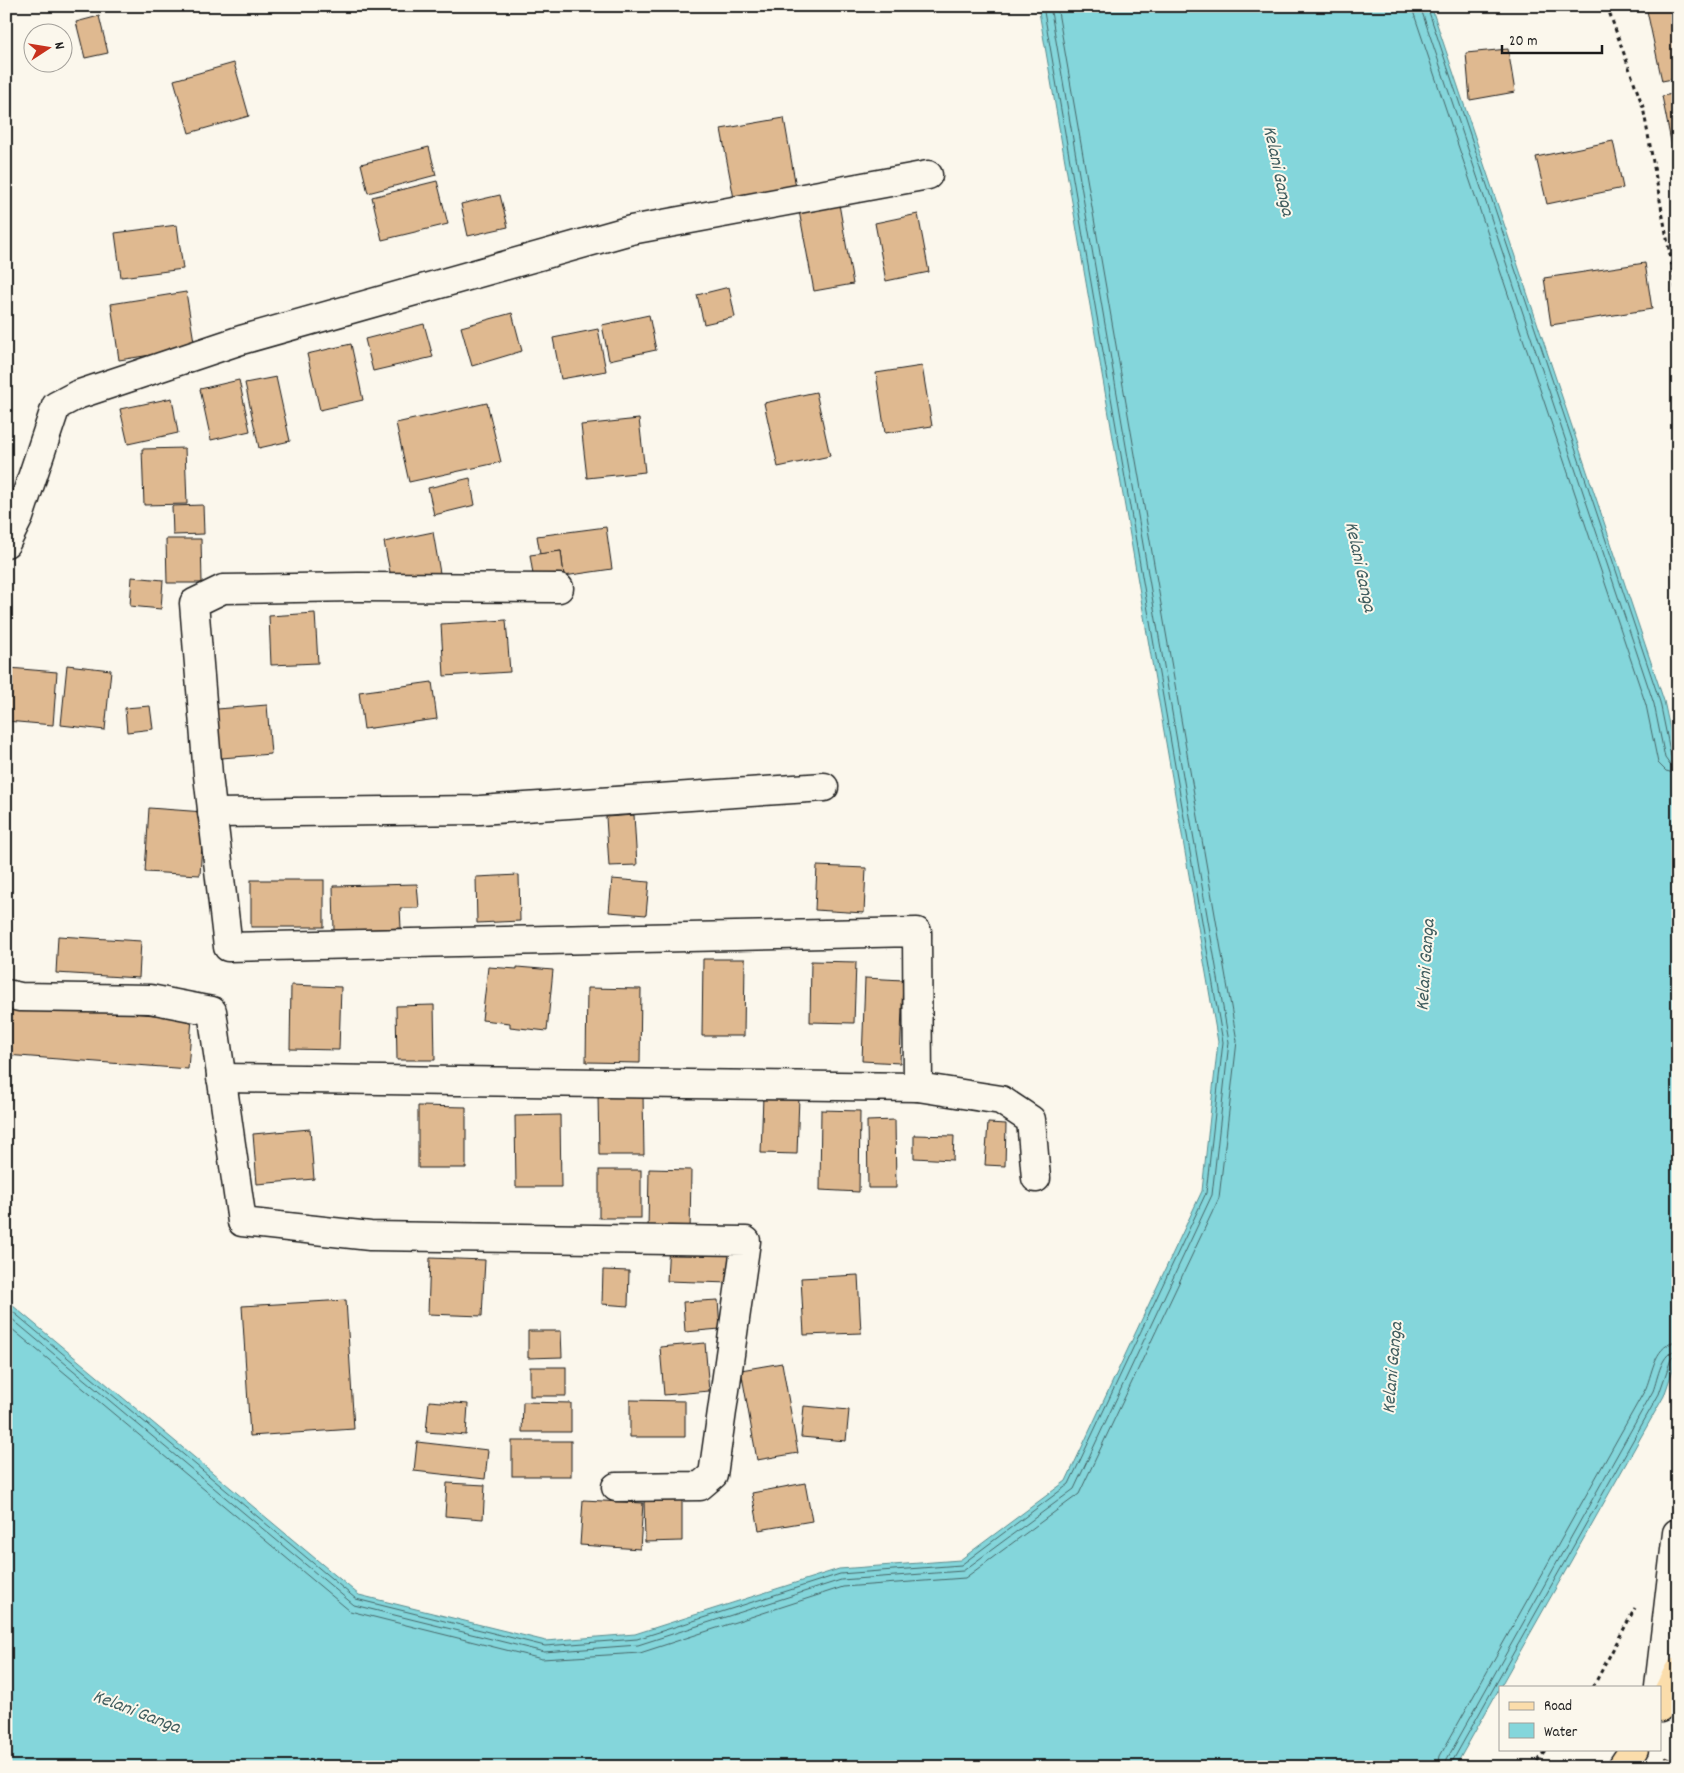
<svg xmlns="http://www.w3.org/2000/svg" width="1684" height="1773" viewBox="0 0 1684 1773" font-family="Dekko,sans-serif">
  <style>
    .water { fill: #84d6db; stroke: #5a8c8f }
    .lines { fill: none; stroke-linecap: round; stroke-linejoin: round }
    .shore { stroke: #466668; stroke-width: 1 }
    .building { fill: #dfb990; stroke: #1c1c1c }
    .minor-casing { stroke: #1c1c1c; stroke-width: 31 }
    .major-casing { stroke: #1c1c1c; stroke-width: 31 }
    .path { stroke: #1c1c1c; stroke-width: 3; stroke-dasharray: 4 4; stroke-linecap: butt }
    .minor { stroke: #fbf7ec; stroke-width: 28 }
    .major { stroke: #fbddab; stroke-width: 28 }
    .labels { text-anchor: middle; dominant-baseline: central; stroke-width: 4; stroke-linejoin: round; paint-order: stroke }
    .water-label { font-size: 19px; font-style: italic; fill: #405d5f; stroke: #fbf7ec }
  </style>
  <rect width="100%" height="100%" fill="#fbf7ec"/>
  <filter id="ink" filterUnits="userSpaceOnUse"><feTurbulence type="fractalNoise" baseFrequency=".02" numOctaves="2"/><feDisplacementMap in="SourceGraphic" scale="10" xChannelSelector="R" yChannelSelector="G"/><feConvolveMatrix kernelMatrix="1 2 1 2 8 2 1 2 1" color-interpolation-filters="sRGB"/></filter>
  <g filter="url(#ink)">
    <polygon class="water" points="1038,6 1431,6 1664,701 1678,767 1678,1355 1664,1396 1455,1767 6,1767 6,1300 359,1595 546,1641 635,1634 839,1569 960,1560 1066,1481 1202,1191 1218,1042"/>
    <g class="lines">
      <g class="shore">
        <polyline points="1413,6 1414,14 1646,705 1658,763 1666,771 1678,774"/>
        <polyline points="1420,6 1654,704 1665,758 1670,765 1678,767"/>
        <polyline points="1427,6 1660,702 1671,756 1673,760 1678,760"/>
        <polyline points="6,1306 356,1599 545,1646 637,1639 840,1574 961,1565 1069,1484 1206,1193 1223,1042 1043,6"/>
        <polyline points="6,1314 354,1605 544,1652 638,1645 841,1580 963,1571 1074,1489 1212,1195 1229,1042 1050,6"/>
        <polyline points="6,1324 350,1611 542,1659 640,1653 843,1587 965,1578 1079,1494 1219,1198 1237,1041 1057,6"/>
        <path d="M 1438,1767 L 1440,1756 L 1646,1388 C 1653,1371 1655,1343 1678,1342"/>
        <path d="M 1445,1767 L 1447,1759 L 1653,1391 C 1658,1378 1661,1351 1678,1350"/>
        <polyline points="1451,1767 1452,1762 1659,1394 1671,1359 1674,1356 1678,1356"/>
      </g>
    </g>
    <g class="building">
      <polygon points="1646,6 1678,6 1678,78 1662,81"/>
      <polygon points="99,16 108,53 85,58 76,22"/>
      <polygon points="1508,49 1515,92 1470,100 1466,53"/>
      <polygon points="234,63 249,116 189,133 174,80"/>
      <polygon points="1678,93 1678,177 1662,96"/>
      <polygon points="784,118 797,193 735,204 721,129"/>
      <polygon points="1613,141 1623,188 1547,204 1536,157"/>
      <polygon points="429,147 436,175 368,193 361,164"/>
      <polygon points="437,181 448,224 382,240 372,197"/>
      <polygon points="500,195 508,227 468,236 461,204"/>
      <polygon points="839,204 853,284 814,291 799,211"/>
      <polygon points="918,214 929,272 886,281 875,223"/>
      <polygon points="177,225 183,269 121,277 115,233"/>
      <polygon points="1645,263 1652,309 1551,325 1544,278"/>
      <polygon points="729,287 735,317 704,324 697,295"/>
      <polygon points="186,292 195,348 119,360 111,304"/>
      <polygon points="512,313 522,351 472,366 461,327"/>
      <polygon points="649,315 656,350 609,360 602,325"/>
      <polygon points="424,324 433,357 373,371 365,339"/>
      <polygon points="598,329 606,371 561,379 553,338"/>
      <polygon points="351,344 363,400 320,410 307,354"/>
      <polygon points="922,366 932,426 885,433 876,373"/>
      <polygon points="276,377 290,441 259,448 245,383"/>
      <polygon points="239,380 250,431 211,440 200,389"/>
      <polygon points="816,392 830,456 778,467 764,403"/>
      <polygon points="172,398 178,433 128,444 120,409"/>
      <polygon points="487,403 501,462 409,482 396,423"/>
      <polygon points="639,419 645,472 587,478 581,425"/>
      <polygon points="185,448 187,504 144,505 142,449"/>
      <polygon points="470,478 475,505 434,515 428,488"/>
      <polygon points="203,505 204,534 173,535 172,506"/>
      <polygon points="606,527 612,569 564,576 561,551 540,554 537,536"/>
      <polygon points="433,532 440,573 392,582 384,542"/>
      <polygon points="166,539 201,539 202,583 167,583"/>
      <polygon points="561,551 564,576 534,581 530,555"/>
      <polygon points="132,577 163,580 161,609 130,606"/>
      <polygon points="315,613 318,663 271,665 269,616"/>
      <polygon points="506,620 510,672 444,676 441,624"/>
      <polygon points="67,665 111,670 105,730 61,725"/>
      <polygon points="9,668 57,672 53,725 6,721"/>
      <polygon points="432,682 437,719 364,729 359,692"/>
      <polygon points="267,705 271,754 209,759 205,710"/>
      <polygon points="150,706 153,729 127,732 125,708"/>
      <polygon points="149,808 204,812 200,875 145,872"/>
      <polygon points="634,815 637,865 609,866 606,817"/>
      <polygon points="817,866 866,868 864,913 815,910"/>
      <polygon points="519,875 520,921 477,923 476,877"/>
      <polygon points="612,879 649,882 646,915 609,912"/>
      <rect x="251" y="880" width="73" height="47"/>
      <polygon points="417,884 419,908 400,908 401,928 334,931 333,886"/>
      <polygon points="58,936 141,941 139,978 56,973"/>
      <polygon points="703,959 745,959 744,1036 702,1036"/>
      <polygon points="811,961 856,962 854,1023 810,1022"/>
      <polygon points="488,967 517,969 517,967 553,970 547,1031 510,1027 510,1023 482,1020"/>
      <polygon points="865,978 903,980 900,1063 862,1061"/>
      <polygon points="291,985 341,987 339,1050 290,1049"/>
      <polygon points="587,988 641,989 640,1063 586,1062"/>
      <polygon points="6,1003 192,1018 188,1069 6,1055"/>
      <polygon points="434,1005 435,1060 397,1060 396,1006"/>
      <polygon points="643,1094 644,1155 599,1155 598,1095"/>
      <polygon points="763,1096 799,1097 797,1154 761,1153"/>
      <polygon points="418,1106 466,1107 466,1168 418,1168"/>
      <polygon points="821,1110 860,1111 859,1192 820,1190"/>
      <polygon points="560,1115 561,1187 516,1187 515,1116"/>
      <polygon points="895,1120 896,1188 868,1188 867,1121"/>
      <polygon points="988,1123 1006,1124 1005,1166 985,1165"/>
      <polygon points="310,1129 314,1179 257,1184 253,1134"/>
      <polygon points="914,1135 954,1136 953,1160 914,1158"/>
      <polygon points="649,1169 691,1170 690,1232 648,1230"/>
      <rect x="599" y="1170" width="42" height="48"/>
      <polygon points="669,1242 732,1245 730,1283 667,1281"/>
      <polygon points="430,1258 485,1260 482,1316 428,1314"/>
      <polygon points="603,1270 629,1271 628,1306 602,1304"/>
      <polygon points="858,1275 861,1333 804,1335 801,1278"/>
      <polygon points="346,1300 354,1429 250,1436 242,1306"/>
      <polygon points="718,1300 720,1329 685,1332 683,1302"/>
      <polygon points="528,1331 561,1331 562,1357 528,1358"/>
      <polygon points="705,1343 709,1391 664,1395 660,1347"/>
      <polygon points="782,1363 798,1453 757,1460 741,1370"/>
      <rect x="530" y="1367" width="36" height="29"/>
      <polygon points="630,1400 685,1401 685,1437 630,1437"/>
      <polygon points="429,1401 468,1404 466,1435 426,1432"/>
      <polygon points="523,1402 571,1403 571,1432 522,1432"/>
      <polygon points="804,1406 849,1410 846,1441 801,1437"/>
      <rect x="512" y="1441" width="59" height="35"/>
      <polygon points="417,1442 488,1450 485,1479 414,1471"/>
      <polygon points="447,1483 485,1485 483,1519 445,1516"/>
      <polygon points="805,1483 812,1521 759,1530 752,1493"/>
      <polygon points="583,1500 643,1503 640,1549 580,1545"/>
      <polygon points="644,1500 682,1500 682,1541 645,1542"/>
      <polygon points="1665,1757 1678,1763 1678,1767 1661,1767"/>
    </g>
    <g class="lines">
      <defs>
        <g id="minor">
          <polyline points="6,543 19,517 56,406 77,395 241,340 631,230 928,175"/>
          <polyline points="559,588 358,587 223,589 194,603 208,775 228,947 917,932 918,1087"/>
          <polyline points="212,813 480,810 824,787"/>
          <polyline points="6,994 20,997 150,999 212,1011 242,1222 370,1236 746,1241 713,1475 700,1486 616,1487"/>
          <polyline points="221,1078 918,1087 1001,1100 1031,1120 1036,1178"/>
          <polyline points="1659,1687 1677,1533"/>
        </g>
        <g id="major">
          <polyline points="1660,1708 1678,1672"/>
          <polyline points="1622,1767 1634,1749"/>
        </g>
      </defs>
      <use href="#minor" class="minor-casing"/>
      <use href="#major" class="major-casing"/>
      <g class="path">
        <polyline points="1607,6 1643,107 1678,299"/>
        <polyline points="1593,1687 1635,1608"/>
        <polyline points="1532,1767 1547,1749"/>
      </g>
      <use href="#minor" class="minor"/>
      <use href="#major" class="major"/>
    </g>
  </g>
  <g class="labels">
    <g class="water-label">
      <text transform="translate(1277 171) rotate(78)">Kelani Ganga</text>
      <text transform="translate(1359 567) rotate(78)">Kelani Ganga</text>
      <text transform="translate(1427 965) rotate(-86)">Kelani Ganga</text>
      <text transform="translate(1394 1368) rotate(-85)">Kelani Ganga</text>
      <text transform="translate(136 1713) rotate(21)">Kelani Ganga</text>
    </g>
  </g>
  <rect width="1684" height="1773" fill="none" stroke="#fbf7ec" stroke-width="25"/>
  <rect x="12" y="12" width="1659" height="1748" fill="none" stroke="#1c1c1c" stroke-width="2" filter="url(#ink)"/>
  <rect x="1499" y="1686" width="162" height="65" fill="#fbf7ec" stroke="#a29f99"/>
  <rect x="1509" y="1702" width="25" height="8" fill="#fbddab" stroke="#a29f99"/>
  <text x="1544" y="1710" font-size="15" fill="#1c1c1c">Road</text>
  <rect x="1509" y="1723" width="25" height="15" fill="#84d6db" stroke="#a29f99"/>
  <text x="1544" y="1736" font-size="15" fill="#1c1c1c">Water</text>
  <g transform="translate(48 48) rotate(78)"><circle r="24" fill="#fbf7ec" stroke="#a29f99"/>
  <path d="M0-4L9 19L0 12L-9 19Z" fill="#c8321e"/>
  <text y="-8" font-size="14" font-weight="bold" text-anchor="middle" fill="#1c1c1c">N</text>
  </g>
  <path d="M1502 45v8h100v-8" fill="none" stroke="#1c1c1c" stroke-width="2.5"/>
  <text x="1509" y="45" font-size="15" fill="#1c1c1c" stroke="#fbf7ec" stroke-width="4" paint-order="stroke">20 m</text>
</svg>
